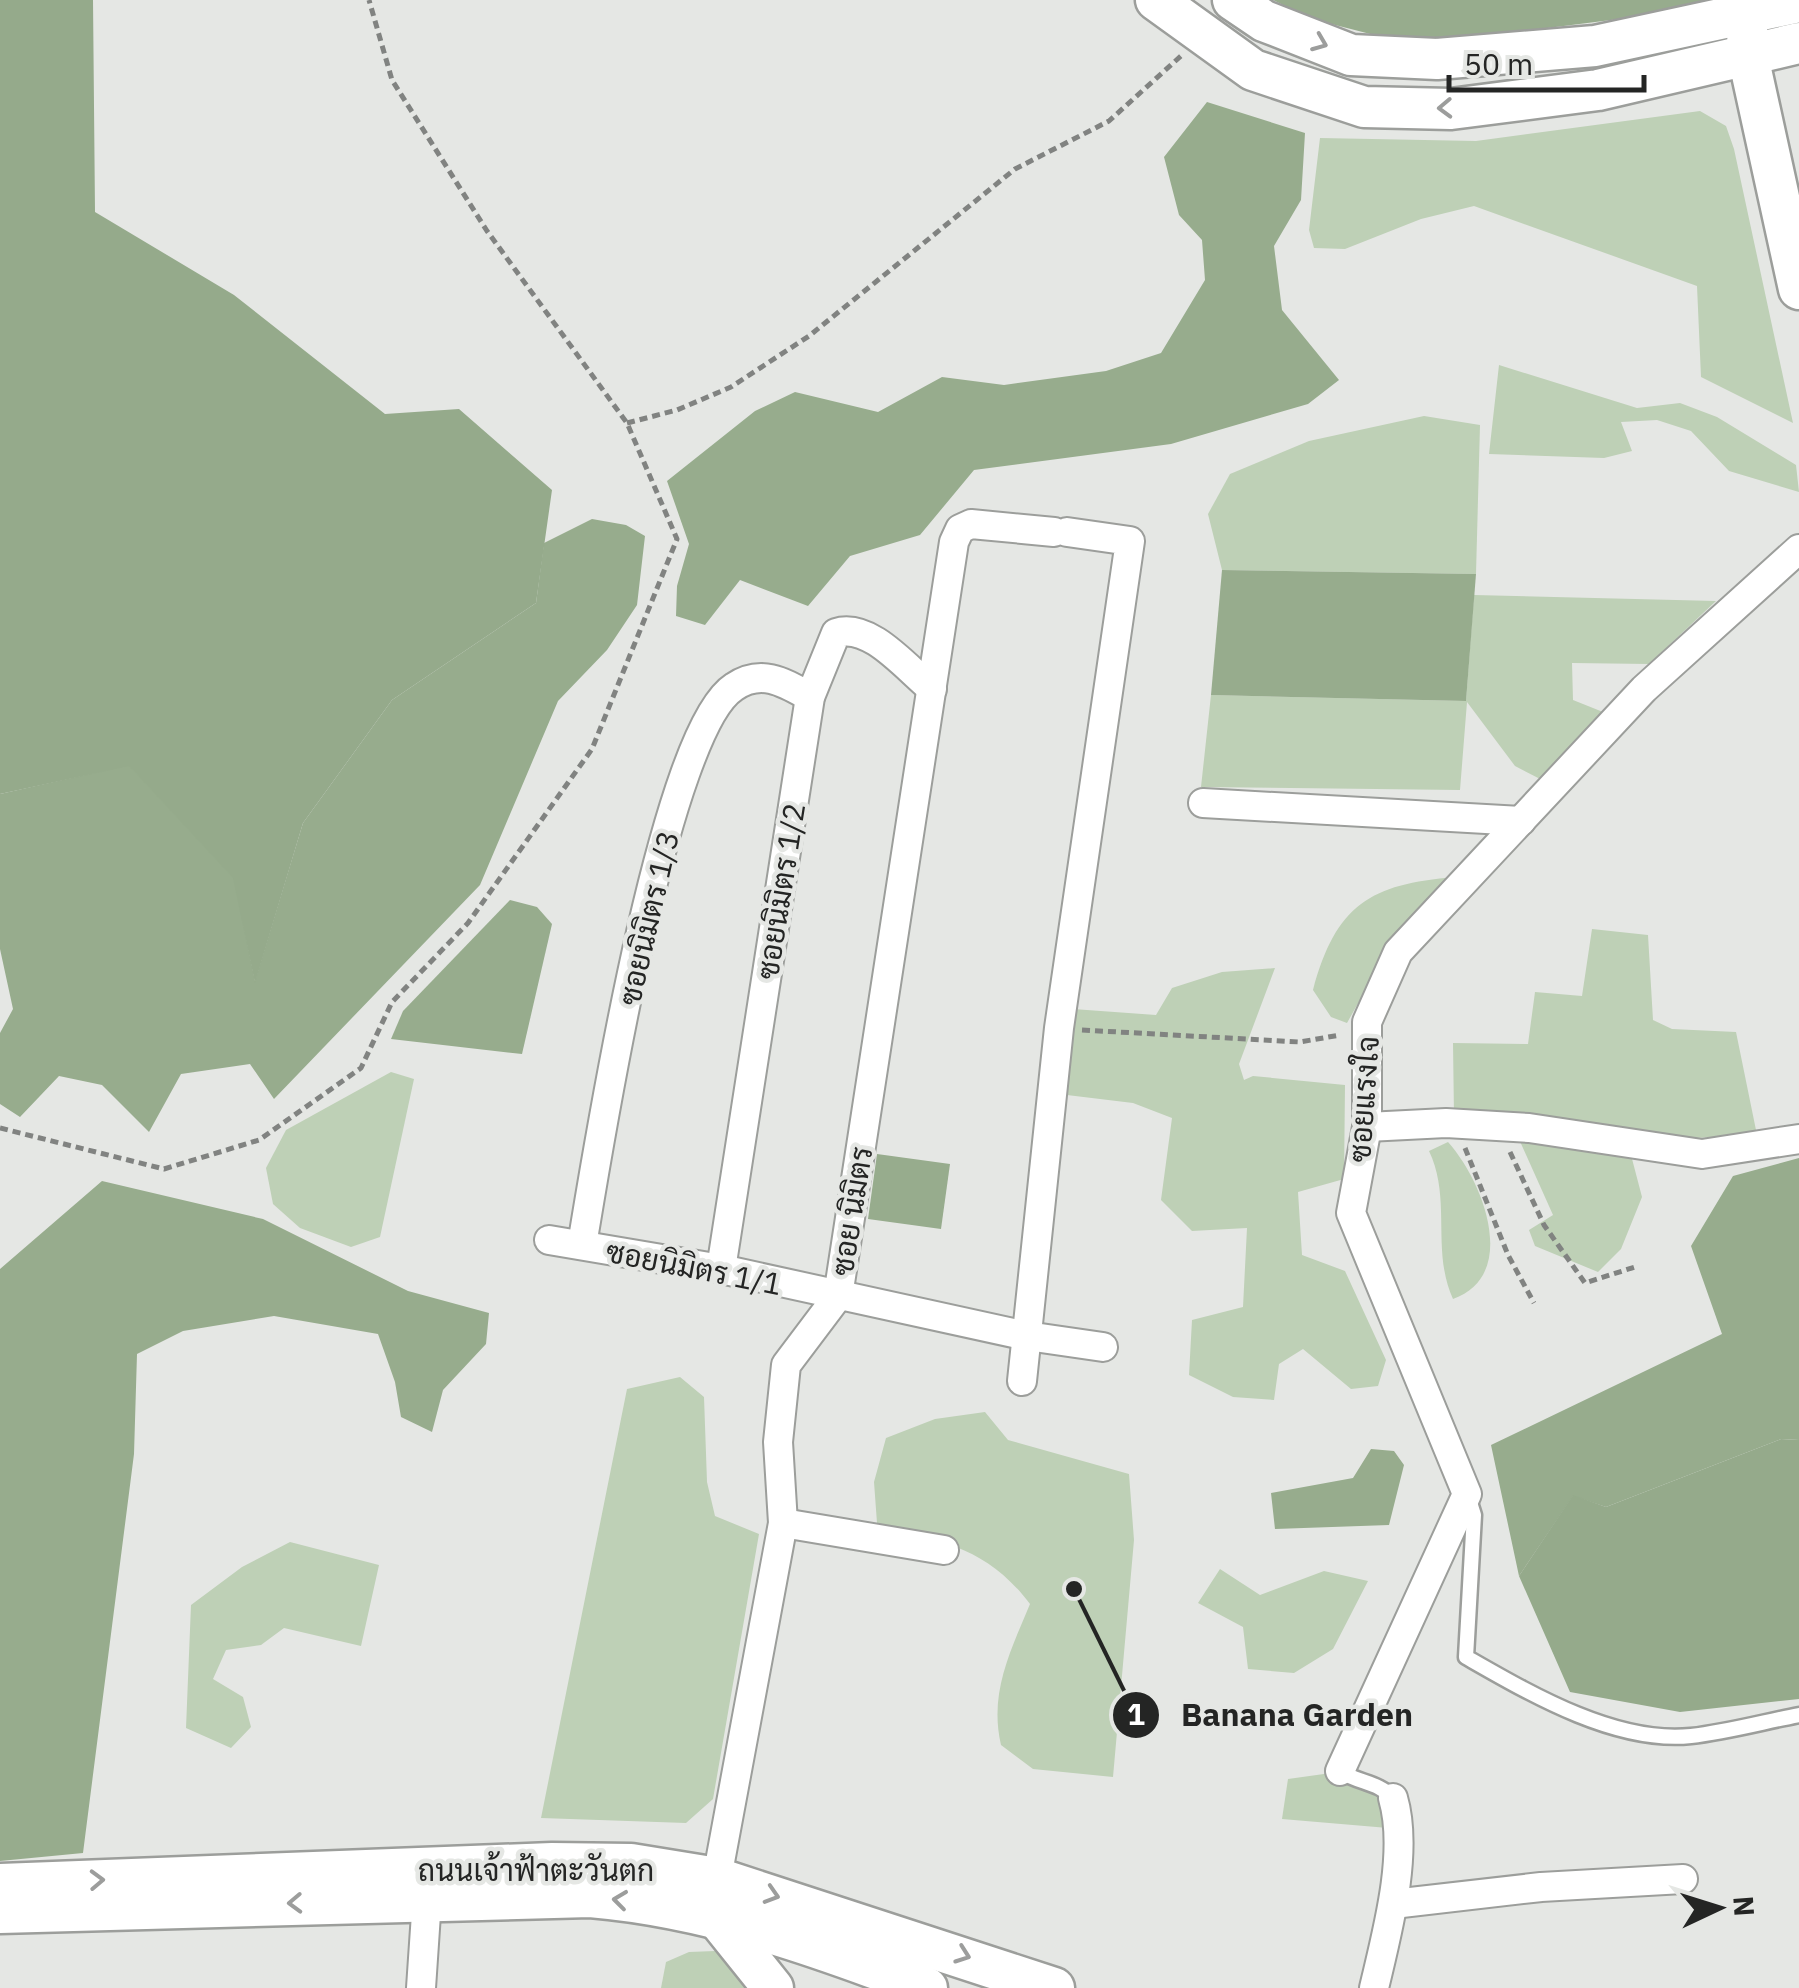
<svg xmlns="http://www.w3.org/2000/svg" width="1799" height="1988" viewBox="0 0 1799 1988" font-family="'IBM Plex Sans',Sarabun,sans-serif">
  <style>
    .green { fill: #bed0b6 }
    .forest { fill: #97ac8d }
    .water { fill: #95aa8b }
    .lines { fill: none; stroke-linecap: round; stroke-linejoin: round }
    .lane-casing { stroke: #9c9e9b; stroke-width: 19 }
    .street-casing { stroke: #9c9e9b; stroke-width: 32 }
    .secondary-casing { stroke: #9c9e9b; stroke-width: 45 }
    .path { stroke: #818381; stroke-width: 5; stroke-dasharray: 8 5; stroke-linecap: butt }
    .lane { stroke: #fff; stroke-width: 14 }
    .street { stroke: #fff; stroke-width: 28 }
    .secondary { stroke: #fff; stroke-width: 40 }
    .oneway { stroke: #9c9d9c }
    .labels { text-anchor: middle; dominant-baseline: central; stroke-width: 9; stroke-linejoin: round; paint-order: stroke }
    .street-label { font-size: 30px; fill: #242524; stroke: #e5e7e4 }
    .leader { fill: none; stroke: #242524; stroke-width: 4 }
    .callout-dot { fill: #242524; stroke: #e5e7e4; stroke-width: 4 }
    .mark-label { font-size: 30px; text-anchor: middle; font-weight: bold; fill: #fff }
    .callout-label { font-size: 32px; text-anchor: middle; font-weight: bold; fill: #242524; stroke: #e5e7e4; stroke-width: 9; stroke-linejoin: round; paint-order: stroke }
  </style>
  <rect width="100%" height="100%" fill="#e5e7e4"/>
  <g class="green">
    <polygon points="1700,111 1726,126 1734,149 1793,423 1701,377 1697,286 1474,206 1421,219 1345,249 1314,248 1309,230 1320,138 1476,141"/>
    <polygon points="1499,365 1637,408 1680,403 1717,417 1796,465 1799,492 1729,471 1691,431 1657,420 1621,422 1632,451 1604,458 1489,454"/>
    <polygon points="1424,416 1480,425 1476,574 1222,570 1208,514 1230,474 1309,441"/>
    <polygon points="1474,595 1716,601 1649,664 1572,663 1573,700 1603,712 1544,781 1515,766 1467,702 1460,790 1201,787 1211,695 1466,701"/>
    <path d="M 1455,877 L 1396,935 L 1347,1023 L 1331,1017 L 1313,990 C 1336,905 1370,884 1455,877 Z"/>
    <polygon points="1592,929 1648,935 1653,1020 1672,1029 1736,1032 1757,1135 1674,1139 1454,1116 1453,1043 1528,1044 1535,992 1582,996"/>
    <polygon points="1275,968 1239,1064 1244,1080 1253,1076 1345,1085 1344,1179 1298,1192 1302,1255 1345,1271 1386,1360 1378,1386 1351,1389 1303,1349 1279,1364 1274,1400 1233,1397 1189,1375 1192,1320 1243,1307 1247,1228 1192,1231 1161,1200 1172,1118 1133,1103 1067,1095 1073,1009 1156,1015 1172,988 1222,972"/>
    <polygon points="391,1072 414,1079 380,1237 351,1247 300,1228 273,1204 266,1168 286,1130"/>
    <polygon points="1518,1137 1631,1155 1642,1197 1621,1249 1598,1272 1535,1246 1529,1230 1553,1215"/>
    <path d="M 1448,1142 C 1483,1181 1520,1275 1453,1299 C 1431,1251 1452,1199 1429,1151 Z"/>
    <polygon points="680,1377 704,1397 707,1482 715,1516 759,1534 713,1799 686,1823 541,1818 627,1389"/>
    <path d="M 985,1412 L 1008,1440 L 1129,1474 L 1134,1540 L 1113,1777 L 1033,1769 L 1001,1745 C 989,1693 1010,1652 1030,1604 C 987,1547 942,1542 877,1523 L 874,1482 L 886,1438 L 935,1419 Z"/>
    <polygon points="290,1542 379,1565 361,1646 284,1628 261,1645 226,1650 213,1679 243,1697 251,1727 231,1748 186,1728 191,1605 242,1567"/>
    <polygon points="1220,1569 1260,1595 1324,1571 1368,1581 1333,1649 1294,1673 1248,1669 1243,1627 1198,1603"/>
    <polygon points="1331,1773 1380,1791 1388,1828 1282,1819 1288,1779"/>
    <polygon points="741,1950 762,1988 661,1988 666,1962 689,1952"/>
  </g>
  <g class="forest">
    <polygon points="1273,0 1702,0 1698,9 1413,45 1312,19"/>
    <polygon points="1207,102 1305,133 1301,200 1274,246 1282,310 1339,380 1308,404 1171,444 974,470 920,535 850,556 808,606 740,580 705,625 676,616 677,586 689,544 667,481 755,411 795,392 878,412 942,377 1004,385 1106,371 1161,353 1205,280 1202,240 1179,215 1164,157"/>
    <polygon points="592,519 626,525 645,536 637,605 607,650 558,701 480,885 274,1099 250,1064 181,1074 149,1132 102,1085 59,1076 20,1117 0,1104 0,1033 13,1009 0,949 0,794 129,765 234,878 255,981 303,823 392,700 536,603 544,543"/>
    <polygon points="1222,570 1476,574 1466,701 1211,695"/>
    <polygon points="510,900 537,907 552,924 522,1054 391,1039 403,1011"/>
    <polygon points="877,1154 950,1164 941,1229 868,1219"/>
    <polygon points="1799,1158 1799,1440 1781,1439 1606,1507 1573,1496 1519,1576 1491,1445 1722,1334 1691,1246 1733,1176"/>
    <polygon points="102,1181 263,1219 408,1291 489,1313 486,1344 443,1390 432,1432 401,1417 395,1382 378,1334 274,1316 183,1331 137,1354 134,1454 83,1853 0,1861 0,1269"/>
    <polygon points="1371,1449 1394,1451 1404,1465 1389,1525 1275,1529 1271,1493 1353,1478"/>
  </g>
  <g class="water">
    <polygon points="0,0 93,0 95,212 234,295 385,414 459,409 552,490 536,603 392,700 303,823 255,983 233,878 129,766 0,794"/>
    <polygon points="1781,1439 1799,1440 1799,1699 1680,1712 1570,1692 1519,1576 1573,1495 1606,1507"/>
  </g>
  <g class="lines">
    <defs>
      <g id="lane">
        <path d="M 1468,1496 L 1474,1515 L 1466,1657 C 1529,1693 1615,1744 1691,1736 C 1727,1732 1763,1722 1799,1715"/>
        <path d="M 1340,1771 C 1358,1783 1379,1782 1393,1798"/>
      </g>
      <g id="street">
        <polyline points="1203,803 1521,821"/>
        <polyline points="1367,1127 1446,1123 1529,1128 1702,1154 1799,1139"/>
        <polyline points="549,1240 721,1269 1027,1336 1103,1347"/>
        <path d="M 582,1245 C 598,1149 664,732 734,687 C 762,668 785,683 810,697"/>
        <path d="M 721,1269 L 810,697 L 836,633 C 870,622 907,669 932,689"/>
        <polyline points="1022,1381 1059,1028 1130,541 1067,532"/>
        <polyline points="783,1523 944,1550"/>
        <polyline points="1340,1771 1467,1494 1351,1213 1367,1127 1367,1022 1398,952 1644,689 1799,549"/>
        <polyline points="717,1878 783,1523 778,1442 786,1365 838,1296 954,542 960,529 971,524 1054,532"/>
        <polyline points="1393,1904 1541,1887 1683,1879"/>
        <polyline points="421,1988 427,1899"/>
        <path d="M 1374,1988 C 1387,1933 1409,1853 1393,1798"/>
      </g>
      <g id="secondary">
        <polyline points="1156,0 1253,70 1364,107 1451,109 1598,90 1799,43"/>
        <polyline points="1233,0 1264,21 1351,55 1437,59 1595,46 1799,2"/>
        <polyline points="1747,28 1748,56 1799,289"/>
        <polyline points="0,1884 552,1863 631,1864 717,1878 1054,1988"/>
        <path d="M 0,1913 L 590,1897 C 708,1907 817,1946 927,1988"/>
        <polyline points="716,1917 773,1988"/>
      </g>
    </defs>
    <use href="#lane" class="lane-casing"/>
    <use href="#street" class="street-casing"/>
    <use href="#secondary" class="secondary-casing"/>
    <g class="path">
      <polyline points="627,423 677,410 731,387 809,336 1015,169 1109,121 1182,55"/>
      <polyline points="1082,1030 1300,1042 1340,1035"/>
      <polyline points="0,1128 164,1169 259,1140 361,1068 392,1002 468,923 592,749 677,539 627,423 487,231 392,80 369,0"/>
      <polyline points="1465,1148 1508,1255 1534,1303"/>
      <polyline points="1510,1152 1544,1225 1585,1283 1638,1266"/>
    </g>
    <use href="#lane" class="lane"/>
    <use href="#street" class="street"/>
    <use href="#secondary" class="secondary"/>
  </g>
  <defs><path id="oneway-chevron" d="M-2-3.5L2.5 0L-2 3.5" fill="none" stroke-width="1.6" stroke-linecap="round" stroke-linejoin="round" transform="scale(2.5)"/></defs>
  <g class="oneway">
    <use href="#oneway-chevron" transform="translate(1320 43) rotate(22)"/>
    <use href="#oneway-chevron" transform="translate(1445 108) rotate(178)"/>
    <use href="#oneway-chevron" transform="translate(97 1880) rotate(-2)"/>
    <use href="#oneway-chevron" transform="translate(772 1895) rotate(17)"/>
    <use href="#oneway-chevron" transform="translate(620 1900) rotate(-173)"/>
    <use href="#oneway-chevron" transform="translate(295 1903) rotate(178)"/>
    <use href="#oneway-chevron" transform="translate(963 1955) rotate(20)"/>
  </g>
  <g class="labels">
    <g class="street-label">
      <text transform="translate(780 891) rotate(-81)">ซอยนิมิตร 1/2</text>
      <text transform="translate(648 918) rotate(-77)">ซอยนิมิตร 1/3</text>
      <text transform="translate(1363 1099) rotate(-86)">ซอยแรงใจ</text>
      <text transform="translate(851 1211) rotate(-81)">ซอย นิมิตร</text>
      <text transform="translate(694 1267) rotate(11)">ซอยนิมิตร 1/1</text>
      <text x="536" y="1869">ถนนเจ้าฟ้าตะวันตก</text>
    </g>
  </g>
  <path class="leader" d="M1074 1589L1136 1715"/>
  <g class="callout-dot">
    <circle cx="1074" cy="1589" r="10"/>
    <circle cx="1136" cy="1715" r="25"/>
  </g>
  <g class="mark-label">
    <text x="1136" y="1725">1</text>
  </g>
  <g class="callout-label">
    <text x="1297" y="1726">Banana Garden</text>
  </g>
  <g transform="translate(1719 1908) rotate(86)" stroke="#e5e7e4" stroke-width="8" paint-order="stroke">
  <path d="M0-8L18 38L0 25L-18 38Z" fill="#242524"/>
  <text y="-15" font-size="28" font-weight="bold" text-anchor="middle" fill="#242524">N</text>
  </g>
  <path d="M1449 75v15h195v-15" fill="none" stroke="#242524" stroke-width="5"/>
  <text x="1464" y="75" font-size="30" fill="#242524" stroke="#e5e7e4" stroke-width="8" paint-order="stroke">50 m</text>
</svg>
